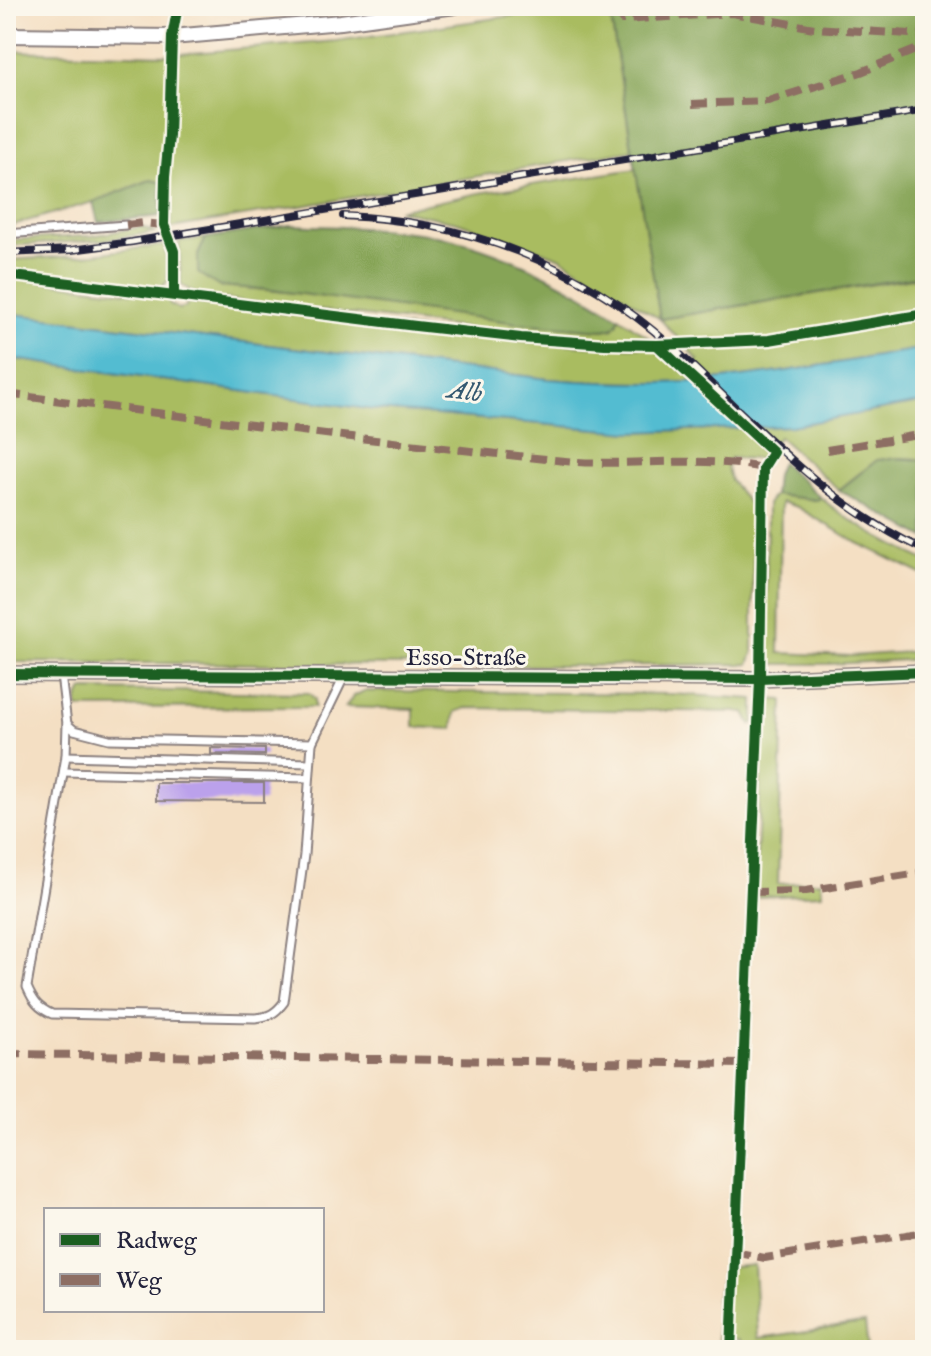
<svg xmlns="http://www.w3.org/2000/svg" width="931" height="1356" viewBox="0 0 931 1356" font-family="'IM FELL English',serif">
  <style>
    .green { fill: #a9bc60; stroke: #666f4e; stroke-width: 2 }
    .forest { fill: #86a456; stroke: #546348; stroke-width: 2 }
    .water { fill: #53bcd1; stroke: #3a6f86; stroke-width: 2 }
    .building { fill: #bba1eb }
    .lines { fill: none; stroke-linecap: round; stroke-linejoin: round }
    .lane-casing { stroke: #8b807f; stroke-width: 11 }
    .street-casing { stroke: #8b807f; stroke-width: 18 }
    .lane { stroke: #fff; stroke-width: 7 }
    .street { stroke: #fff; stroke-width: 14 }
    .rail-casing { stroke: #22223b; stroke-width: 8 }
    .rail { stroke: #fbf7ec; stroke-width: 5; stroke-dasharray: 15; stroke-linecap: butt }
    .quiet { stroke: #8d6e63; stroke-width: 8; stroke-dasharray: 16 8; stroke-linecap: butt }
    .cycleway-casing { stroke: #fbf7ec; stroke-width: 15 }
    .cycleway { stroke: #1b5e20; stroke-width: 10 }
    .labels { text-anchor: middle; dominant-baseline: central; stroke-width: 6; stroke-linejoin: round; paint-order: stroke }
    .street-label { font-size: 24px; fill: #22223b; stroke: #fbf7ec }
    .water-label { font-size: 26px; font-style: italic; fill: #335870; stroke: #fbf7ec }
  </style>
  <rect width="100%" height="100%" fill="#fbf7ec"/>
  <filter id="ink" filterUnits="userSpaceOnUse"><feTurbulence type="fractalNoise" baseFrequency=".0125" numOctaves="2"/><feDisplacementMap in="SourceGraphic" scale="16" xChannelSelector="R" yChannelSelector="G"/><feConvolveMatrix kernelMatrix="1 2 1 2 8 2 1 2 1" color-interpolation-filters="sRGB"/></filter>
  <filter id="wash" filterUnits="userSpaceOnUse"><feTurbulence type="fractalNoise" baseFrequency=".006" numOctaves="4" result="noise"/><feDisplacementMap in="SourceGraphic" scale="32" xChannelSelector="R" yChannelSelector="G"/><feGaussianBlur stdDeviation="1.8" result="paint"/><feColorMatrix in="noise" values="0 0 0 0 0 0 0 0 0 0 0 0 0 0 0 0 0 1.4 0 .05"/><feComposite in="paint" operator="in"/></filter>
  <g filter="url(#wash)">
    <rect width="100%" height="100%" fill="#f4dfc3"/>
    <g class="green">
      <polygon points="580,6 609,6 632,150 171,228 169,184 150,180 93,202 6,227 6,51 168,55 336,41"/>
      <path d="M 636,169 L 660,319 L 925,276 L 925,348 C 851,360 776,375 701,381 C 651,385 600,383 549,379 L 6,313 L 6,277 L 167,297 L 170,304 L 179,309 L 186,307 L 187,302 L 525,341 L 593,346 L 652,347 L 684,372 L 698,360 L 660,319 L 559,257 L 457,222 L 398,210 L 479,193 Z"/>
      <polygon points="141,227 156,232 102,240 6,246 6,240 92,236"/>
      <path d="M 206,238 L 198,255 L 218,286 C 347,295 474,320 603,330 L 614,328 L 619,317 L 654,341 L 589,340 L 524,335 L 200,296 L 181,285 L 179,241 Z"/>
      <polygon points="165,245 168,281 162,287 142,288 6,272 6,260 77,256"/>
      <path d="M 6,358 L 368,409 L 631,432 L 791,426 L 925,402 L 925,460 C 883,453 870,464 839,490 L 779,437 L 765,449 L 761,459 L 730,458 L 727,467 L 730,480 L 753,509 L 753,653 L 749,664 L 562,666 L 6,662 Z"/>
      <path d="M 774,495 L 788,495 L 813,501 L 820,497 C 851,524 887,543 925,560 L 925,576 L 854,541 L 797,507 L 781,502 L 779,653 L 851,656 L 925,651 L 925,659 L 830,664 L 766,664 L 767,504 Z"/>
      <polygon points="83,690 309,693 315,699 315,707 78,708 78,700"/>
      <polygon points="364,691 672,694 754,699 754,723 751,724 745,712 466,708 455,712 453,729 414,727 414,709 345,707 354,696"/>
      <polygon points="764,699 783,700 778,884 821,881 822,894 755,897"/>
      <polygon points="754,1265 758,1338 865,1323 868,1350 740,1350 740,1339 718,1341 716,1301 724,1268"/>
    </g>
    <g class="forest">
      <polygon points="609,6 925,6 925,275 660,319"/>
      <polygon points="150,180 161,182 161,216 98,222 93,202"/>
      <path d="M 290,225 C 332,227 375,227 418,233 C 489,242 560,280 619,317 C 619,327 612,328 603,330 L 517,323 L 271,290 L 218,286 L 198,273 L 198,255 L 206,238 Z"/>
      <polygon points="892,458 925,460 925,538 839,490 877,460"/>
      <polygon points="781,462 820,497 818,500 774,495 776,475"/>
    </g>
    <path class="water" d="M 6,313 L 549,379 C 600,383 651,385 701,381 C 776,375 851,360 925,348 L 925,402 L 791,426 L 631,432 L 368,409 L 6,358 Z"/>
    <g id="blocks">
      <g class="building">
        <polygon points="211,748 265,749 265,755 211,754"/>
        <polygon points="156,783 264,783 264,802 156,801"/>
      </g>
    </g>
  </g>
  <g filter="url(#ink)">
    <use href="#blocks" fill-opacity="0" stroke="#8b807f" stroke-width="2"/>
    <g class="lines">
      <defs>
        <g id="lane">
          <polyline points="6,234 126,225"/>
          <path d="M 61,675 L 67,724 L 66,756 L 27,987 C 33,1001 38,1008 52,1014 L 255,1018 C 269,1017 276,1013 284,1002 L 304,855 L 312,743 L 344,677"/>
          <polyline points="67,724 74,730 109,739 312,743"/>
          <polyline points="66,756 309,763"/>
          <polyline points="64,772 308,778"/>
        </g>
        <g id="street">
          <polyline points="6,35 172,37 341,22 455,6"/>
          <polyline points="6,674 760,679 925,672"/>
        </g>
      </defs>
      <use href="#lane" class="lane-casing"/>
      <use href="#street" class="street-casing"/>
      <use href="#lane" class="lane"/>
      <use href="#street" class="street"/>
      <defs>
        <g id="rail">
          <path d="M 343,216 C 463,220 580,264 670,345 C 750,418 824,505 925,550"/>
          <polyline points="6,253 71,250 132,242 925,110"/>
        </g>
      </defs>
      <use href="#rail" class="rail-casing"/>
      <use href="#rail" class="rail"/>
      <g class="quiet">
        <polyline points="619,6 622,20 732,13 814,28 925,35"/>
        <polyline points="692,104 768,101 861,72 925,46"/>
        <polyline points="126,225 143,223 164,225"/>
        <path d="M 6,394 C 192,417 378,442 565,461 C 631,467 698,455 763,468"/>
        <polyline points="827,450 925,434"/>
        <polyline points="750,892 806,891 925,872"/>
        <polyline points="6,1054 742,1064"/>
        <polyline points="734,1252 765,1258 925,1232"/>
      </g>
      <defs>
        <g id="cycleway">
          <polyline points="6,275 416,326 521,338 605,344 657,345 769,340 925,314"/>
          <polyline points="174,295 174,251 164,225 165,177 169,136 172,37 178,6"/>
          <polyline points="657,345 773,452 763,468 760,679 731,1350"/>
          <polyline points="6,674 760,679 925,672"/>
        </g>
      </defs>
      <use href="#cycleway" class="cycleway-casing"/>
      <use href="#cycleway" class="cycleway"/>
    </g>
  </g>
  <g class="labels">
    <g class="street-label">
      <text x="466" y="658">Esso-Straße</text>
    </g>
    <g class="water-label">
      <text transform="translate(465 392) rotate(7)">Alb</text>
    </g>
  </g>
  <rect width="931" height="1356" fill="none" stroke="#fbf7ec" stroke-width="32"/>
  <rect x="44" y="1208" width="280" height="104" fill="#fbf7ec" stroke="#a4a2a5" stroke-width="2"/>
  <rect x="60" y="1234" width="40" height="12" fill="#1b5e20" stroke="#a4a2a5" stroke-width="2"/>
  <text x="116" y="1248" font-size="24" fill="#22223b">Radweg</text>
  <rect x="60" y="1274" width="40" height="12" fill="#8d6e63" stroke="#a4a2a5" stroke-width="2"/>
  <text x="116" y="1288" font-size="24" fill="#22223b">Weg</text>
</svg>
